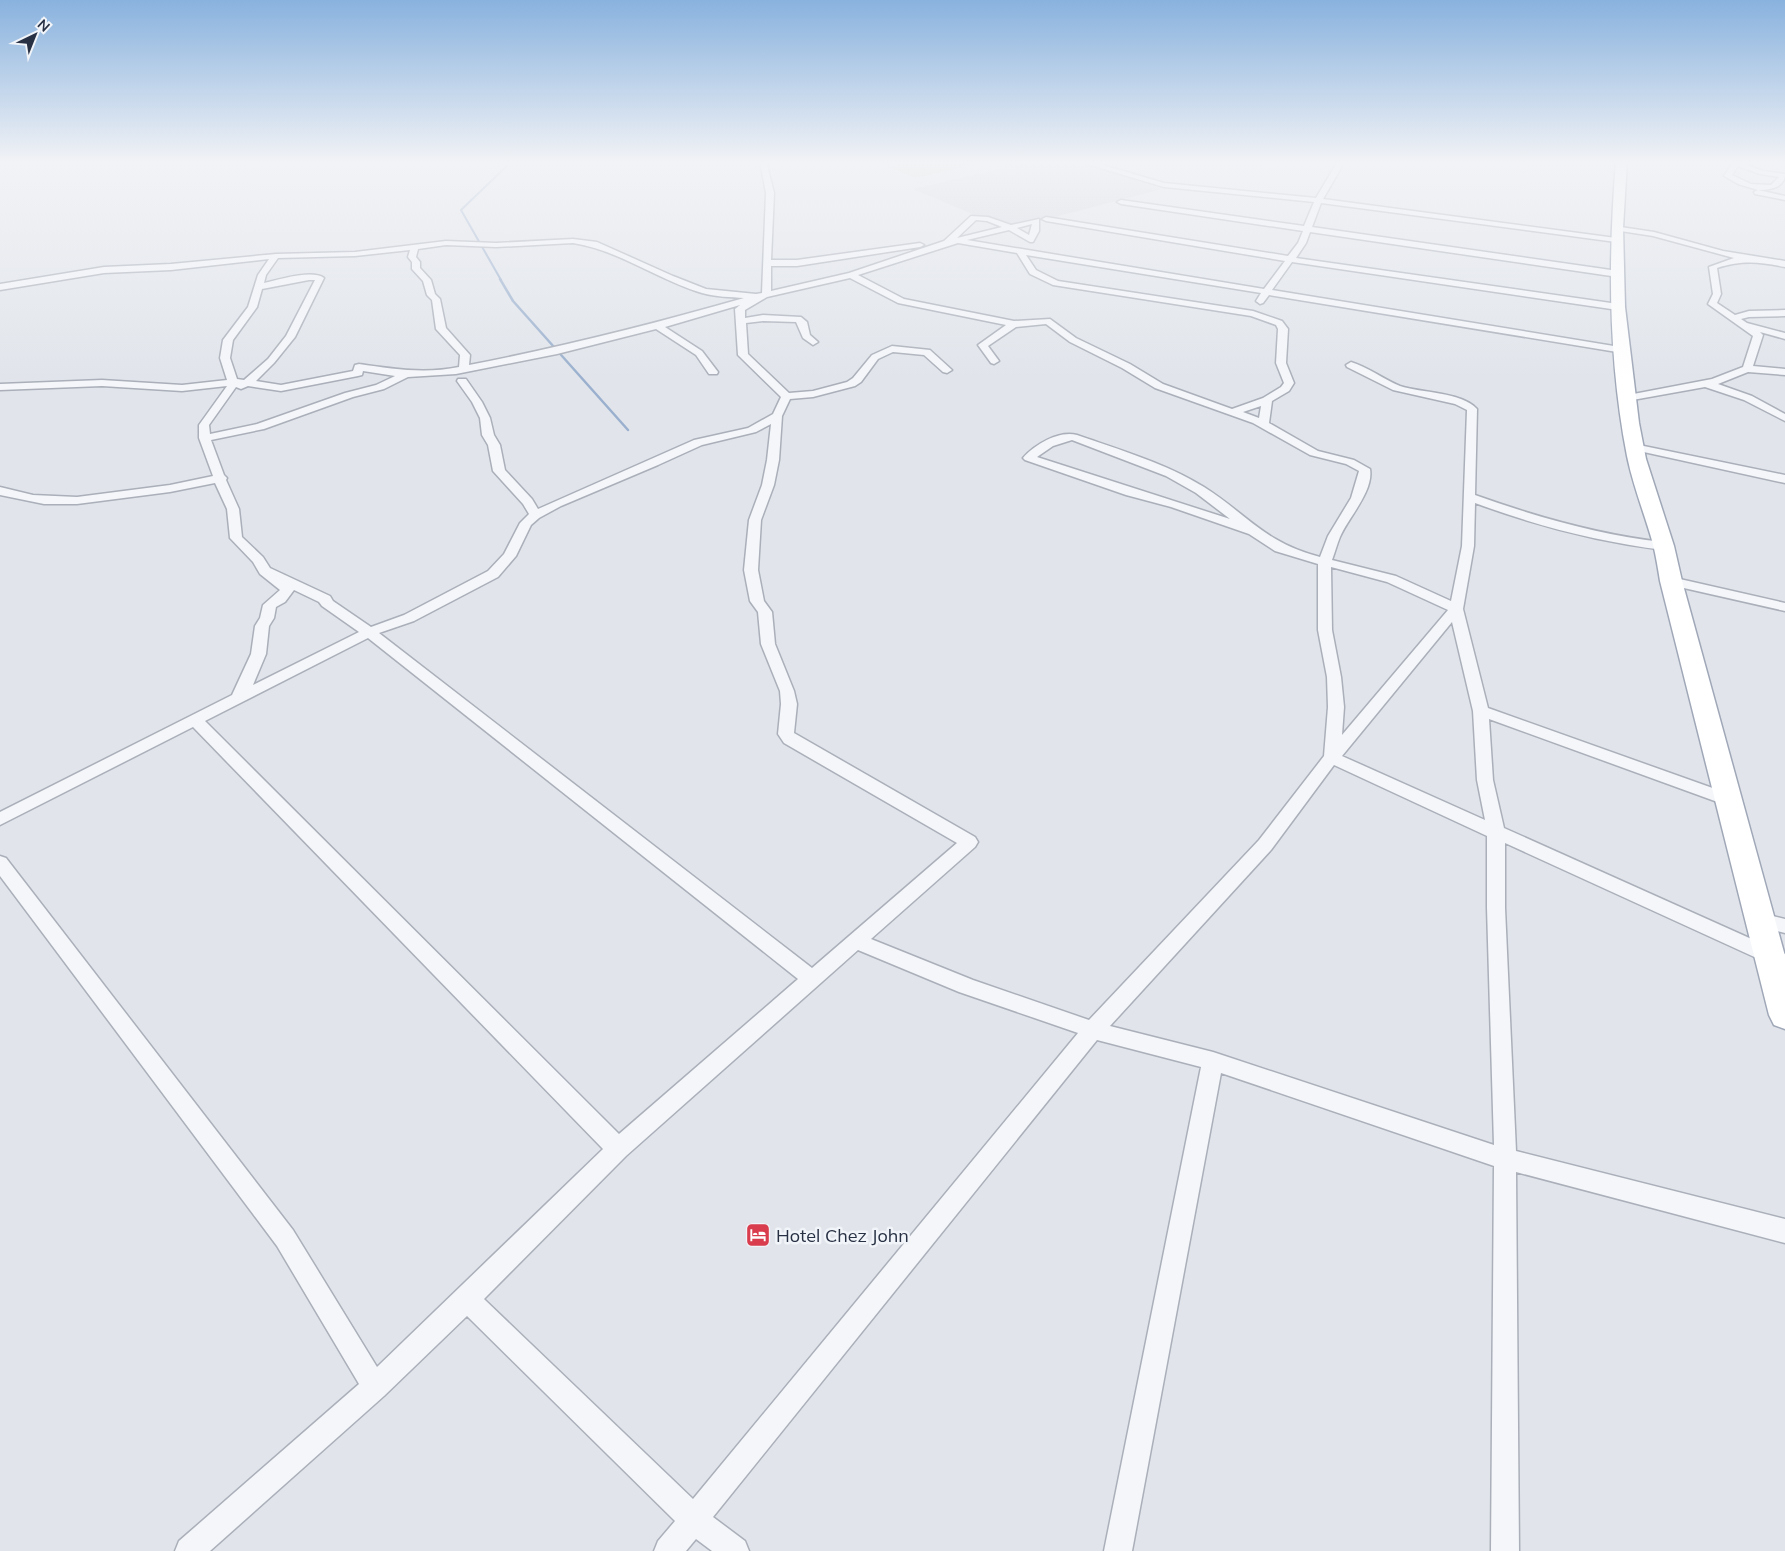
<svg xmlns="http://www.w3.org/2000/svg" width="1785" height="1551" viewBox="0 0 1785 1551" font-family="Mulish,sans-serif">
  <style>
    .built { fill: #d3d7e0 }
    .green { fill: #c6d6c2 }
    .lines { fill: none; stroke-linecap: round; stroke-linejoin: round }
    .stream-far1 { stroke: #9ab0ce; stroke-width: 2 }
    .stream { stroke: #9ab0ce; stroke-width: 2.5 }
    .minor-casing { stroke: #aaafb9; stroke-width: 3 }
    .primary-casing { stroke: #a0a8b8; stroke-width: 3 }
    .minor { fill: #f4f6f9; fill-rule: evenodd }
    .primary { fill: #fff; fill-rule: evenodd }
    .labels { text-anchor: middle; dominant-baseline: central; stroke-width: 5; stroke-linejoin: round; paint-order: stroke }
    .near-poi-label { font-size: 18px; fill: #283144; stroke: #f1f4f8; text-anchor: start }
  </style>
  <rect width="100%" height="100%" fill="#e1e5eb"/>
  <polygon class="built" points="1035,161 1081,161 1162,189 1008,229 913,189"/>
  <polygon class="green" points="875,161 994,161 915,178"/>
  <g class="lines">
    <polyline class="stream-far1" points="501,280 461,210 512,161"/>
    <polyline class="stream" points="500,279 513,301 628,430"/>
    <defs>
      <g id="minor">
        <path d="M 760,161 L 766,161 L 774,193 L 771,260 L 797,260 L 920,243 L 924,245 L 920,247 L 797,266 L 771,266 L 771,291 L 849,273 L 944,241 L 971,216 L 988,217 L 1011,225 L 1039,219 L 1039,231 L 1033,242 L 1030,242 L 1009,230 L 967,240 L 1264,289 L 1285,261 L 1046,221 L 1042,219 L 1046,217 L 1288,256 L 1298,243 L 1303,231 L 1121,204 L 1117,202 L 1121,200 L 1304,226 L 1314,202 L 1164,187 L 1077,161 L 1089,161 L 1164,183 L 1316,198 L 1338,161 L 1345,161 L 1323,199 L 1616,238 L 1620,240 L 1616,242 L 1321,203 L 1312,227 L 1618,271 L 1622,274 L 1618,277 L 1310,232 L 1306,243 L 1296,258 L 1618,304 L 1623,307 L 1618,310 L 1292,262 L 1272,290 L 1626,348 L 1626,352 L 1623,353 L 1269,295 L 1263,303 L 1260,304 L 1256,301 L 1261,293 L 1026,255 L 1036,270 L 1058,281 L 1253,311 L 1282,321 L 1288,329 L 1286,363 L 1294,383 L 1289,391 L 1272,401 L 1269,423 L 1318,451 L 1354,460 L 1370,469 C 1374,491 1348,518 1340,537 C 1337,544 1335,552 1332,560 L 1396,576 L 1451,601 L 1462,546 L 1467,410 L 1455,404 L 1393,390 L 1347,367 L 1346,365 L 1351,362 C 1368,367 1383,379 1400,386 C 1421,393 1462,392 1477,409 L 1475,495 C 1537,517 1599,535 1664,542 L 1670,546 L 1664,550 C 1599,542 1537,526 1475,503 L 1474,546 L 1463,609 L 1488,708 L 1735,796 L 1737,800 L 1735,804 L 1729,806 L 1723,804 L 1489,719 L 1493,780 L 1504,828 L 1785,954 L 1785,971 L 1505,843 L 1505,908 L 1516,1151 L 1785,1219 L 1785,1243 L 1516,1172 L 1519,1551 L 1491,1551 L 1494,1166 L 1221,1073 L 1132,1551 L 1104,1551 L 1201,1067 L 1097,1040 L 713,1517 L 745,1541 L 749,1551 L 712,1551 L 696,1539 L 686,1551 L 654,1551 L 658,1541 L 675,1521 L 467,1316 L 384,1396 L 210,1551 L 175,1551 L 179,1541 L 359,1384 L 277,1246 L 0,876 L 0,856 L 6,858 L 293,1230 L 377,1367 L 603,1149 L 193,727 L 0,825 L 0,812 L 232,695 L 251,654 L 255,626 L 260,618 L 263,605 L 280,590 L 260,574 L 253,562 L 230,538 L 227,509 L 215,483 L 170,492 L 77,504 L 44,504 L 0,495 L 0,487 L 33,495 L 77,497 L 170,485 L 213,476 L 199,438 L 199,425 L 227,386 L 182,391 L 102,386 L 0,390 L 0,384 L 102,380 L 182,385 L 227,380 L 220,358 L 223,340 L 248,307 L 258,275 L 269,259 L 171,270 L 104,273 L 0,290 L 0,284 L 104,267 L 171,264 L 276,254 L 355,252 L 446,241 L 496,243 L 573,239 L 597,242 L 673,276 L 706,289 L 756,294 L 762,293 L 766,193 ZM 976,220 L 987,221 L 1002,227 L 957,238 ZM 1032,224 L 1029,235 L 1017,228 ZM 573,243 C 619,250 658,280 702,293 C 715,297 731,297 744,298 C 653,324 562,347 469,365 L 470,355 L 446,328 L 440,299 L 435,294 L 431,280 L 420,268 L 420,262 L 416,257 L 418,249 L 446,245 L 496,247 ZM 958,243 L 1017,253 L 1030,274 L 1053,285 L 1251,316 L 1276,325 L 1278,329 L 1276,363 L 1284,383 L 1281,387 L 1263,398 L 1232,409 L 1163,384 L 1130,364 L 1076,338 L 1050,319 L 1014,321 L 904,299 L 858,275 ZM 410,250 L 408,257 L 412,262 L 412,269 L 423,281 L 427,295 L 432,300 L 436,329 L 460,355 L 459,367 C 425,374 393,369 359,364 L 355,365 L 353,371 L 281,385 L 256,381 L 274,363 L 295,337 L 324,278 C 312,269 278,280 264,283 L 266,275 L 278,258 L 355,256 ZM 850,278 L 898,303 L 1006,325 L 978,345 L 991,363 L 994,364 L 999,361 L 988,346 L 1016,327 L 1046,324 L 1070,342 L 1122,368 L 1155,388 L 1253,423 L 1310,455 L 1346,464 L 1359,471 L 1351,498 L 1328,536 L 1320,557 C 1265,543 1248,515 1204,487 C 1165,463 1120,450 1077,435 C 1059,430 1034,445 1023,458 L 1025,460 L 1126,495 L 1171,507 L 1249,534 L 1275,551 L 1318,564 L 1318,630 L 1327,677 L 1328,707 L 1324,756 L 1259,840 L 1089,1020 L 973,980 L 871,939 L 975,847 L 978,842 L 975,837 L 794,733 L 797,704 L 794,691 L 775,644 L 772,612 L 764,601 L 758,570 L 761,520 L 774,485 L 779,460 L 782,416 L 790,399 L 813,397 L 855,386 L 861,382 L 878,359 L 893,352 L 924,355 L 943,372 L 947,373 L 952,370 L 930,350 L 892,346 L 872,355 L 853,378 L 847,382 L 813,391 L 789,393 L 748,354 L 746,323 L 763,321 L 796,322 L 803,338 L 813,345 L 818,342 L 810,335 L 807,322 L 801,317 L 763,315 L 745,318 L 745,310 L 767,297 ZM 309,280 L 315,280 L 286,336 L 268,359 L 244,380 L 237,379 L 230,358 L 233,340 L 257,307 L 262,289 ZM 740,305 L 735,309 L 738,355 L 781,397 L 773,414 L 748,428 L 694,440 L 538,509 L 532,499 L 505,470 L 500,445 L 494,435 L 490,418 L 482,402 L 466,379 L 458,379 L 457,381 L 472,402 L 480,418 L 482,435 L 488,445 L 493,471 L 523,504 L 529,514 L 520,523 L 504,554 L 488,571 L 404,615 L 371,627 L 333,601 L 330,596 L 270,568 L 263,557 L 242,537 L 239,509 L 226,480 L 227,478 L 224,475 L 211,440 L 264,429 L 353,397 L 384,389 L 408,377 L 456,374 L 557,354 L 656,329 L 696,355 L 709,374 L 717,374 L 718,372 L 702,351 L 665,327 ZM 363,371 L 395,376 L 376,385 L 345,393 L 257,424 L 210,434 L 209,425 L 236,387 L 241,389 L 248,386 L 281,391 L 358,376 L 362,375 ZM 1261,406 L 1259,418 L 1243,412 ZM 771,424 L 767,460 L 762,485 L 749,520 L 744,570 L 750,601 L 758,612 L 761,644 L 780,691 L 781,704 L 778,734 L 784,743 L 957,843 L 812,968 L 379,633 L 414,621 L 498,577 L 516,556 L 531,525 L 539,518 L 561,506 L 658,465 L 702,445 L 756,432 ZM 1072,440 L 1166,476 L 1196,493 L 1230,519 L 1037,457 L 1053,446 ZM 1331,567 L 1387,582 L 1448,610 L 1342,735 L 1344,707 L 1341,677 L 1332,630 ZM 294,590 L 319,602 L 322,606 L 359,632 L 253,685 L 266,654 L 269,626 L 274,618 L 276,607 L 285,602 ZM 1452,622 L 1473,711 L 1477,780 L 1485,820 L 1342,756 ZM 368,638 L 798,979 L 619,1134 L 205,721 ZM 1334,765 L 1487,836 L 1487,908 L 1494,1145 L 1213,1052 L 1110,1026 L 1271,850 ZM 858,950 L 959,992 L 1078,1033 L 693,1499 L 484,1299 L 626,1156 Z"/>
        <path d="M 1726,161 L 1736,161 L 1763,171 L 1785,174 C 1785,188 1769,190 1758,190 L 1785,196 L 1785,200 L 1755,194 L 1754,192 L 1758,190 L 1738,184 L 1726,177 L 1724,176 L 1732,164 ZM 1738,166 L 1760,174 L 1779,177 L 1771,185 L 1751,184 L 1732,175 Z"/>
        <path d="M 1614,226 L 1654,232 L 1723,251 L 1785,261 L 1785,267 C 1759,262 1743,260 1717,268 L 1721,294 L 1717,303 L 1735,315 L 1749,311 L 1785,310 L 1785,316 L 1749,317 L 1741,319 L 1747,323 L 1785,333 L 1785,339 L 1760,332 L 1763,335 L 1753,366 L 1785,369 L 1785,375 L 1748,372 L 1718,384 L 1752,396 L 1785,414 L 1785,421 L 1744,400 L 1705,387 L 1627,401 L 1623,400 L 1622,398 L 1623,396 L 1712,379 L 1743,367 L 1753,336 L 1708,304 L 1713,294 L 1709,267 L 1734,258 L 1653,236 L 1614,230 Z"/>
        <polygon points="1634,444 1785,475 1785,483 1630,449 1628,447 1630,445"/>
        <polygon points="1671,577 1785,603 1785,611 1666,584 1664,581 1666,578"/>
        <polygon points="1760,913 1785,919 1785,933 1753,925 1751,920 1753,915"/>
      </g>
      <path id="primary" d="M 1616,161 L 1627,161 L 1623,228 L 1625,307 L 1639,423 L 1646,459 L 1674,546 L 1682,581 L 1785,956 L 1785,1029 L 1774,1025 L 1769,1015 L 1660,581 C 1658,569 1656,556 1653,544 C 1645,515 1633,486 1627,456 C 1608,359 1608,259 1616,161 Z"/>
    </defs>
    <use href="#minor" class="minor-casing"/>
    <use href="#primary" class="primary-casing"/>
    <use href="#minor" class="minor"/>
    <use href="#primary" class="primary"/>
  </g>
  <linearGradient id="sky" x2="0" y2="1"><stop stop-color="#89b2de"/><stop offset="0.43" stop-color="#f2f3f6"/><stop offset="1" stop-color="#f2f3f6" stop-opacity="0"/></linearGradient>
  <rect width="1785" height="378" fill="url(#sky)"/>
  <defs>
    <symbol id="hotel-square" viewBox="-11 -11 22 22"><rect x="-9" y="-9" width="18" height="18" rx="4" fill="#d93d4d" stroke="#f1f4f8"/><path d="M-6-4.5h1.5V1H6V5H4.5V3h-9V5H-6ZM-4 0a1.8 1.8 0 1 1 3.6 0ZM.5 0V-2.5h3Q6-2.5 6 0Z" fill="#fff"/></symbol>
  </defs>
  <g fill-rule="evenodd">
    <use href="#hotel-square" x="744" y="1221" width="28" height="28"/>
  </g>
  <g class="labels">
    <g class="near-poi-label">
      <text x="776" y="1235">Hotel Chez John</text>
    </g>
  </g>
  <g transform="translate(35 35) rotate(43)" stroke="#f1f4f8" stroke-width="4" paint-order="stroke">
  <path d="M0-4L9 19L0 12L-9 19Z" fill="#283144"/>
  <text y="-8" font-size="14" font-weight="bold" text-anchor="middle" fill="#283144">N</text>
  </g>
</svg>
